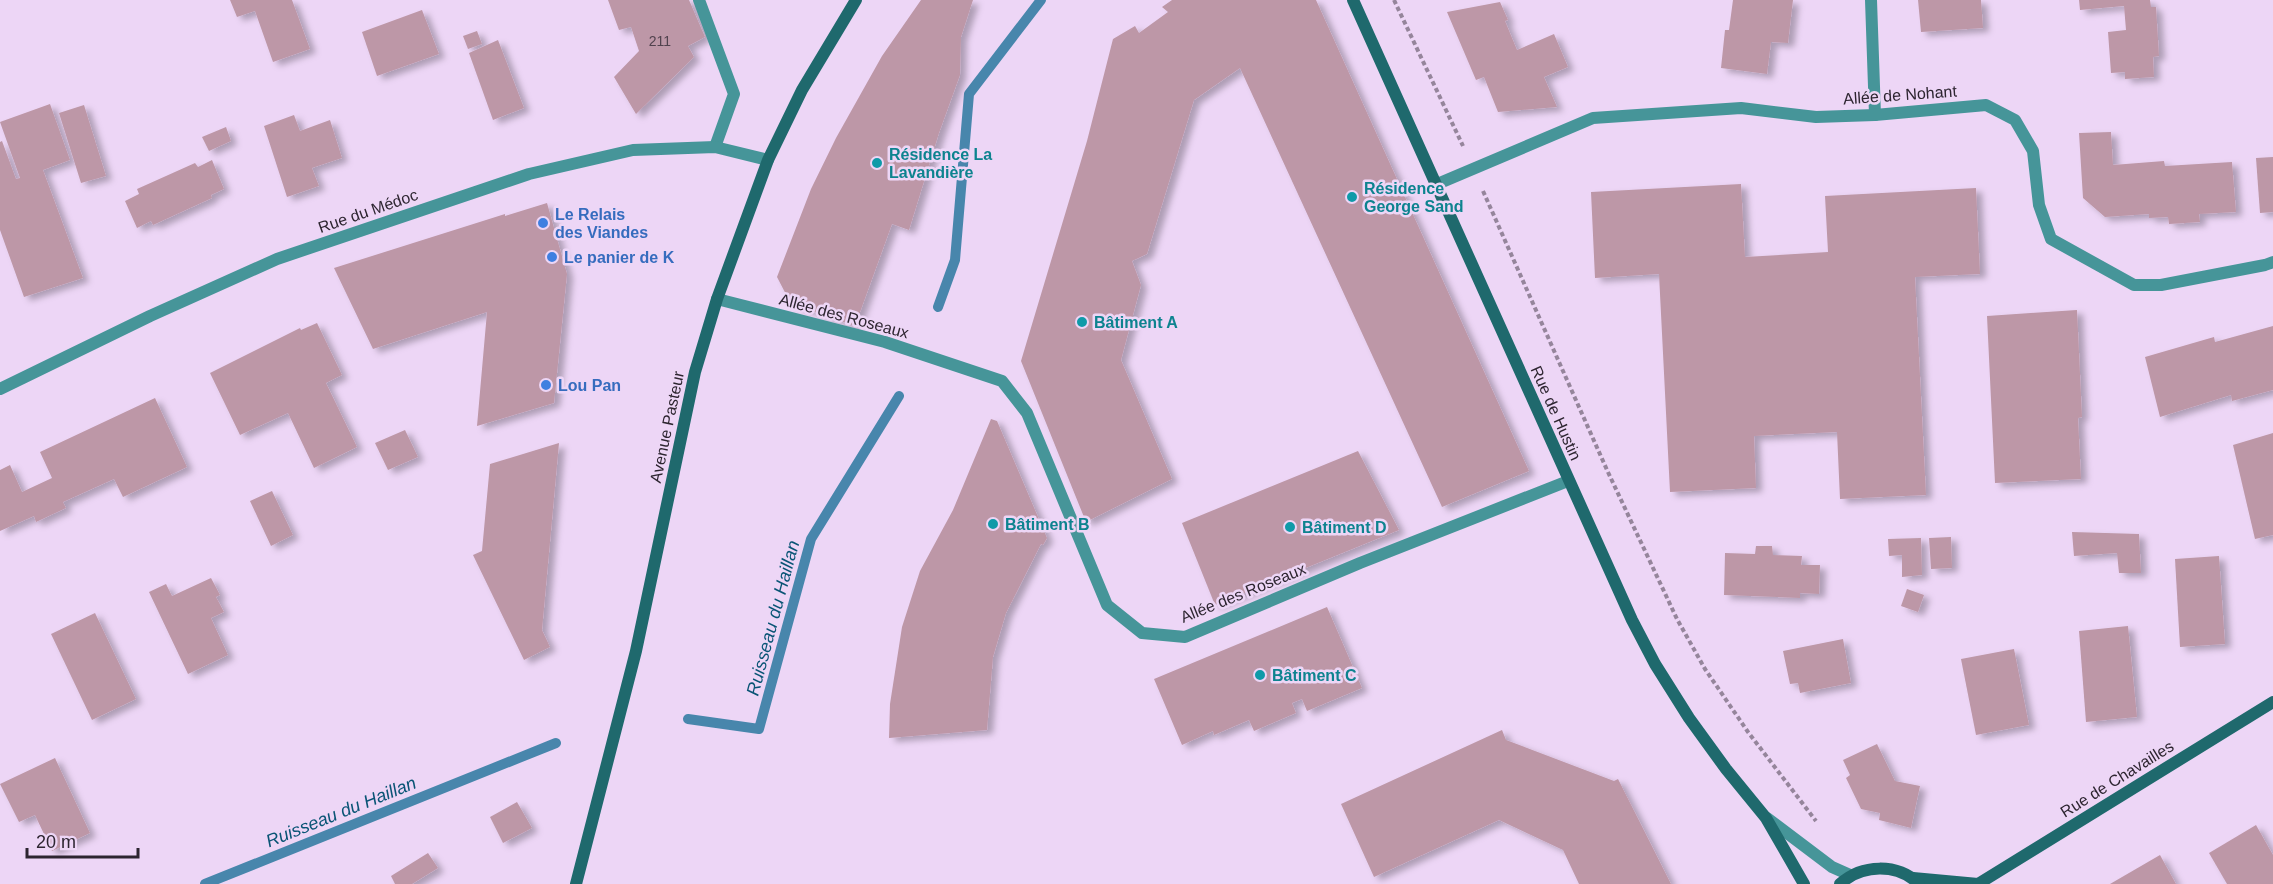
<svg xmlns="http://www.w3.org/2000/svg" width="2273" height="884" viewBox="0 0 2273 884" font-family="Arial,sans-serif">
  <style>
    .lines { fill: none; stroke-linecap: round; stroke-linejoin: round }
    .stream { stroke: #4886ac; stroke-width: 10 }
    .building { fill: #bd97a7; filter: url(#shadow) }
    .path { stroke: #95859b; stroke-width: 4; stroke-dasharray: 4.5 3; stroke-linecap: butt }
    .lane { stroke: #469599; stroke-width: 12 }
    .street { stroke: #469599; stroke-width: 12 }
    .secondary { stroke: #1f696d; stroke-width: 12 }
    .culture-dot { fill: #0f9aa8; stroke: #edd6f6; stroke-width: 2 }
    .shop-dot { fill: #3f7fe0; stroke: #edd6f6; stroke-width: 2 }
    .labels { text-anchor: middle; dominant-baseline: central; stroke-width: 5; stroke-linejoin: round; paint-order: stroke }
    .number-label { font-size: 14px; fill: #51424e }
    .street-label { font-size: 16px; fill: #2d2530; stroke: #edd6f6 }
    .culture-label { font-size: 16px; font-weight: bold; fill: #0d838f; stroke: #edd6f6; text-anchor: start }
    .shop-label { font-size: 16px; font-weight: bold; fill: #366cbe; stroke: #edd6f6; text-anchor: start }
    .water-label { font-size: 18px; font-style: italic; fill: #095475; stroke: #edd6f6 }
  </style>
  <defs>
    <filter id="shadow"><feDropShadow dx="6" dy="4" stdDeviation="3" flood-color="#0004"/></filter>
  </defs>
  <rect width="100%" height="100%" fill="#edd6f6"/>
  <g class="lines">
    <g class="stream">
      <polyline points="938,307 955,260 969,94 1041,0"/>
      <polyline points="688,719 759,729 811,539 899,396"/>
      <polyline points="205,884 556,743"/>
    </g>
  </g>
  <g class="building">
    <polygon points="230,0 292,0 310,49 273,62 255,11 237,17"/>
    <polygon points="608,0 689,0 705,37 688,46 694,57 636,114 614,77 639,51 631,27 619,30"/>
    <polygon points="921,0 973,0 961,37 960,75 939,133 909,230 892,224 855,326 791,304 777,277 811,189 836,138 882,56"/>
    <polygon points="1172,0 1316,0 1529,471 1442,507 1240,68 1194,100 1147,254 1132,261 1141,285 1121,360 1172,479 1086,522 1021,361 1087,141 1113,39 1135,26 1139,33 1168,12 1162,7"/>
    <polygon points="1733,0 1793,0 1788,43 1771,42 1767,74 1721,68 1725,30 1729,30"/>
    <polygon points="1918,0 1981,0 1983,28 1921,32"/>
    <polygon points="2079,0 2150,0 2151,7 2156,7 2159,56 2153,57 2154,77 2125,79 2125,72 2111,73 2108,32 2126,30 2124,6 2080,10"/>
    <polygon points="1500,2 1508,20 1505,21 1517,50 1554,34 1568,67 1544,77 1557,107 1498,112 1484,77 1476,80 1447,12"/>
    <polygon points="422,10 439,54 377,76 362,32"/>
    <polygon points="477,31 482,44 468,49 463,36"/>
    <polygon points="498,40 524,108 493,120 469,53"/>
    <polygon points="50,104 70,160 43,170 83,278 24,297 0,230 0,142 2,141 16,179 20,178 0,122"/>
    <polygon points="84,105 106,176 81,183 59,113"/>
    <polygon points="294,115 300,131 330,120 342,158 312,168 319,186 287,197 264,126"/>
    <polygon points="226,127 231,141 209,151 202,137"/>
    <polygon points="2111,132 2113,165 2164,161 2165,166 2232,162 2236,212 2199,214 2200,222 2169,224 2168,217 2149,218 2149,214 2105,217 2083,198 2079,133"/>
    <polygon points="2273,157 2273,212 2260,213 2256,158"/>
    <polygon points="212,160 224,189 211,195 212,198 153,225 151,221 137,228 125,201 139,194 137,189 195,163 198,167"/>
    <polygon points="1741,184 1745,257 1828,252 1825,196 1976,188 1980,274 1915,277 1926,495 1840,499 1837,432 1754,436 1756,488 1670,492 1659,274 1595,278 1591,192"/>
    <polygon points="547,203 567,274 554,403 477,426 487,312 373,349 334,268 505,214 505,216"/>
    <polygon points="2077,310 2082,417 2078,418 2081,479 1995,483 1987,316"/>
    <polygon points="317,323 342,375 326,383 357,447 314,468 288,413 240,435 210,373 300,328 301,330"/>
    <polygon points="2273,326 2273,390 2232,401 2231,395 2160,417 2145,357 2214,337 2215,342"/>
    <polygon points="155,398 187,467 123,497 114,479 63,502 66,508 36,522 34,516 0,531 0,470 10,465 22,492 52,478 40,452"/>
    <polygon points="991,419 997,421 1047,538 1043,545 1041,544 1006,613 993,657 987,730 889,738 890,704 902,627 920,571 953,510"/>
    <polygon points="405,430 418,457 388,470 375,443"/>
    <polygon points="2273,433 2273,535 2255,539 2233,445"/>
    <polygon points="559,443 542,630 550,647 524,660 473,555 482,551 490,464"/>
    <polygon points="1358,451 1399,530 1215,605 1182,523"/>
    <polygon points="272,491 293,535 271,546 250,501"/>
    <polygon points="2072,532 2139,534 2141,573 2119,573 2117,553 2074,556"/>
    <polygon points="1951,537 1952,568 1931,569 1929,538"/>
    <polygon points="1921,538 1922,575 1902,577 1902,555 1889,556 1888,539"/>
    <polygon points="1756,546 1772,546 1773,555 1802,556 1801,565 1820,565 1819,594 1800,593 1800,598 1724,595 1725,553 1755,554"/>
    <polygon points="2219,556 2225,644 2180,647 2175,559"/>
    <polygon points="211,578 220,595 216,597 224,612 211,618 228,655 188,674 149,592 166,584 172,596"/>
    <polygon points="1907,589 1924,595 1918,612 1901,606"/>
    <polygon points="1327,607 1362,688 1307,711 1302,699 1292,703 1296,713 1254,731 1249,720 1214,735 1213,731 1182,745 1154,679"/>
    <polygon points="95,613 136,699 92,720 51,634"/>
    <polygon points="2128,626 2137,717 2086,722 2079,631"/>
    <polygon points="1843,639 1851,683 1800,693 1798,683 1790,684 1783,651"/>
    <polygon points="2014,649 2029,725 1976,735 1961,659"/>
    <polygon points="1502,730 1506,740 1614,781 1618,779 1671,884 1579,884 1563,850 1499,820 1374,877 1341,804"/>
    <polygon points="1877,744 1895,781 1920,786 1911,828 1879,820 1880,813 1861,809 1846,778 1850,775 1843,760"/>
    <polygon points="55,758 90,833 52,851 35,815 19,822 0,784"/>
    <polygon points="517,802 532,828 503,843 490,817"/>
    <polygon points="2256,825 2273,855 2273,884 2227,884 2209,853"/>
    <polygon points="428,853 438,868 412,884 395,884 391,876"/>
    <polygon points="2160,855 2176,884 2110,884"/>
  </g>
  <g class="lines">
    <g class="path">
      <polyline points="1394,0 1463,146"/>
      <polyline points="1483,191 1607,470 1677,619 1705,669 1748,732 1816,821"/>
    </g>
    <g class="lane">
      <polyline points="699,0 734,94 715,147"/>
      <polyline points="1871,0 1875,115"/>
      <polyline points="1767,818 1832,867 1850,875"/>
    </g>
    <g class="street">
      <polyline points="1435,185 1593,118 1741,108 1816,117 1875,115 1986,105 2015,120 2033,151 2039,205 2051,239 2134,285 2161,285 2265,265 2273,262"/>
      <polyline points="717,299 885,342 1002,381 1027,413 1107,605 1142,633 1185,637 1360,563 1568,481"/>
      <polyline points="0,389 150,316 277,259 529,174 633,150 715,147 768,160"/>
    </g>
    <g class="secondary">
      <polyline points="1353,0 1632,620 1655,664 1689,718 1726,769 1766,818 1804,884"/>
      <polyline points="1913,878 1978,884"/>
      <polyline points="576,884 636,651 695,372 717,299 768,160 802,90 856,0"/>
      <path d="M 1840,884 C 1862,864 1897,863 1919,884"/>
      <polyline points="1978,884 2273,702"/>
    </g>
  </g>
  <g class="culture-dot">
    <circle cx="877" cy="163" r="6"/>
    <circle cx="1352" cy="197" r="6"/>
    <circle cx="1082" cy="322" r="6"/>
    <circle cx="993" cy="524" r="6"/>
    <circle cx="1290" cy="527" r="6"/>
    <circle cx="1260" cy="675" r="6"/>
  </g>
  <g class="shop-dot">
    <circle cx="543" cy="223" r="6"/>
    <circle cx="552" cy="257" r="6"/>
    <circle cx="546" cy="385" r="6"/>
  </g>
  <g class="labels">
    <g class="number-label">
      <text x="660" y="41">211</text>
    </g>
    <g class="street-label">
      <text transform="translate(1900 95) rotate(-4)">Allée de Nohant</text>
      <text transform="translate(368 211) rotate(-19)">Rue du Médoc</text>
      <text transform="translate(844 316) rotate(15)">Allée des Roseaux</text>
      <text transform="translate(1556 413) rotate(66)">Rue de Hustin</text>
      <text transform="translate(667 427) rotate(-78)">Avenue Pasteur</text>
      <text transform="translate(1243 593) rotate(-22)">Allée des Roseaux</text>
      <text transform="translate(2117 779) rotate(-32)">Rue de Chavailles</text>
    </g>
    <g class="culture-label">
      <text x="889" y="154">Résidence La<tspan x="889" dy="18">Lavandière</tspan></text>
      <text x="1364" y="188">Résidence<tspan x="1364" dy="18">George Sand</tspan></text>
      <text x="1094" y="322">Bâtiment A</text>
      <text x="1005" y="524">Bâtiment B</text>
      <text x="1302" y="527">Bâtiment D</text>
      <text x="1272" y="675">Bâtiment C</text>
    </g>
    <g class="shop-label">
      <text x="555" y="214">Le Relais<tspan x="555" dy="18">des Viandes</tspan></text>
      <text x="564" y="257">Le panier de K</text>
      <text x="558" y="385">Lou Pan</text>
    </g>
    <g class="water-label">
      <text transform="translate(773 618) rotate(-75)">Ruisseau du Haillan</text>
      <text transform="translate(341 812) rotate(-22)">Ruisseau du Haillan</text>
    </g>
  </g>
  <path d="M27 848v9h111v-9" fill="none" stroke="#2d2530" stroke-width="3"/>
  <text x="36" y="848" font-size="18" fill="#2d2530" stroke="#edd6f6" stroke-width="4.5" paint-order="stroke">20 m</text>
</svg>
